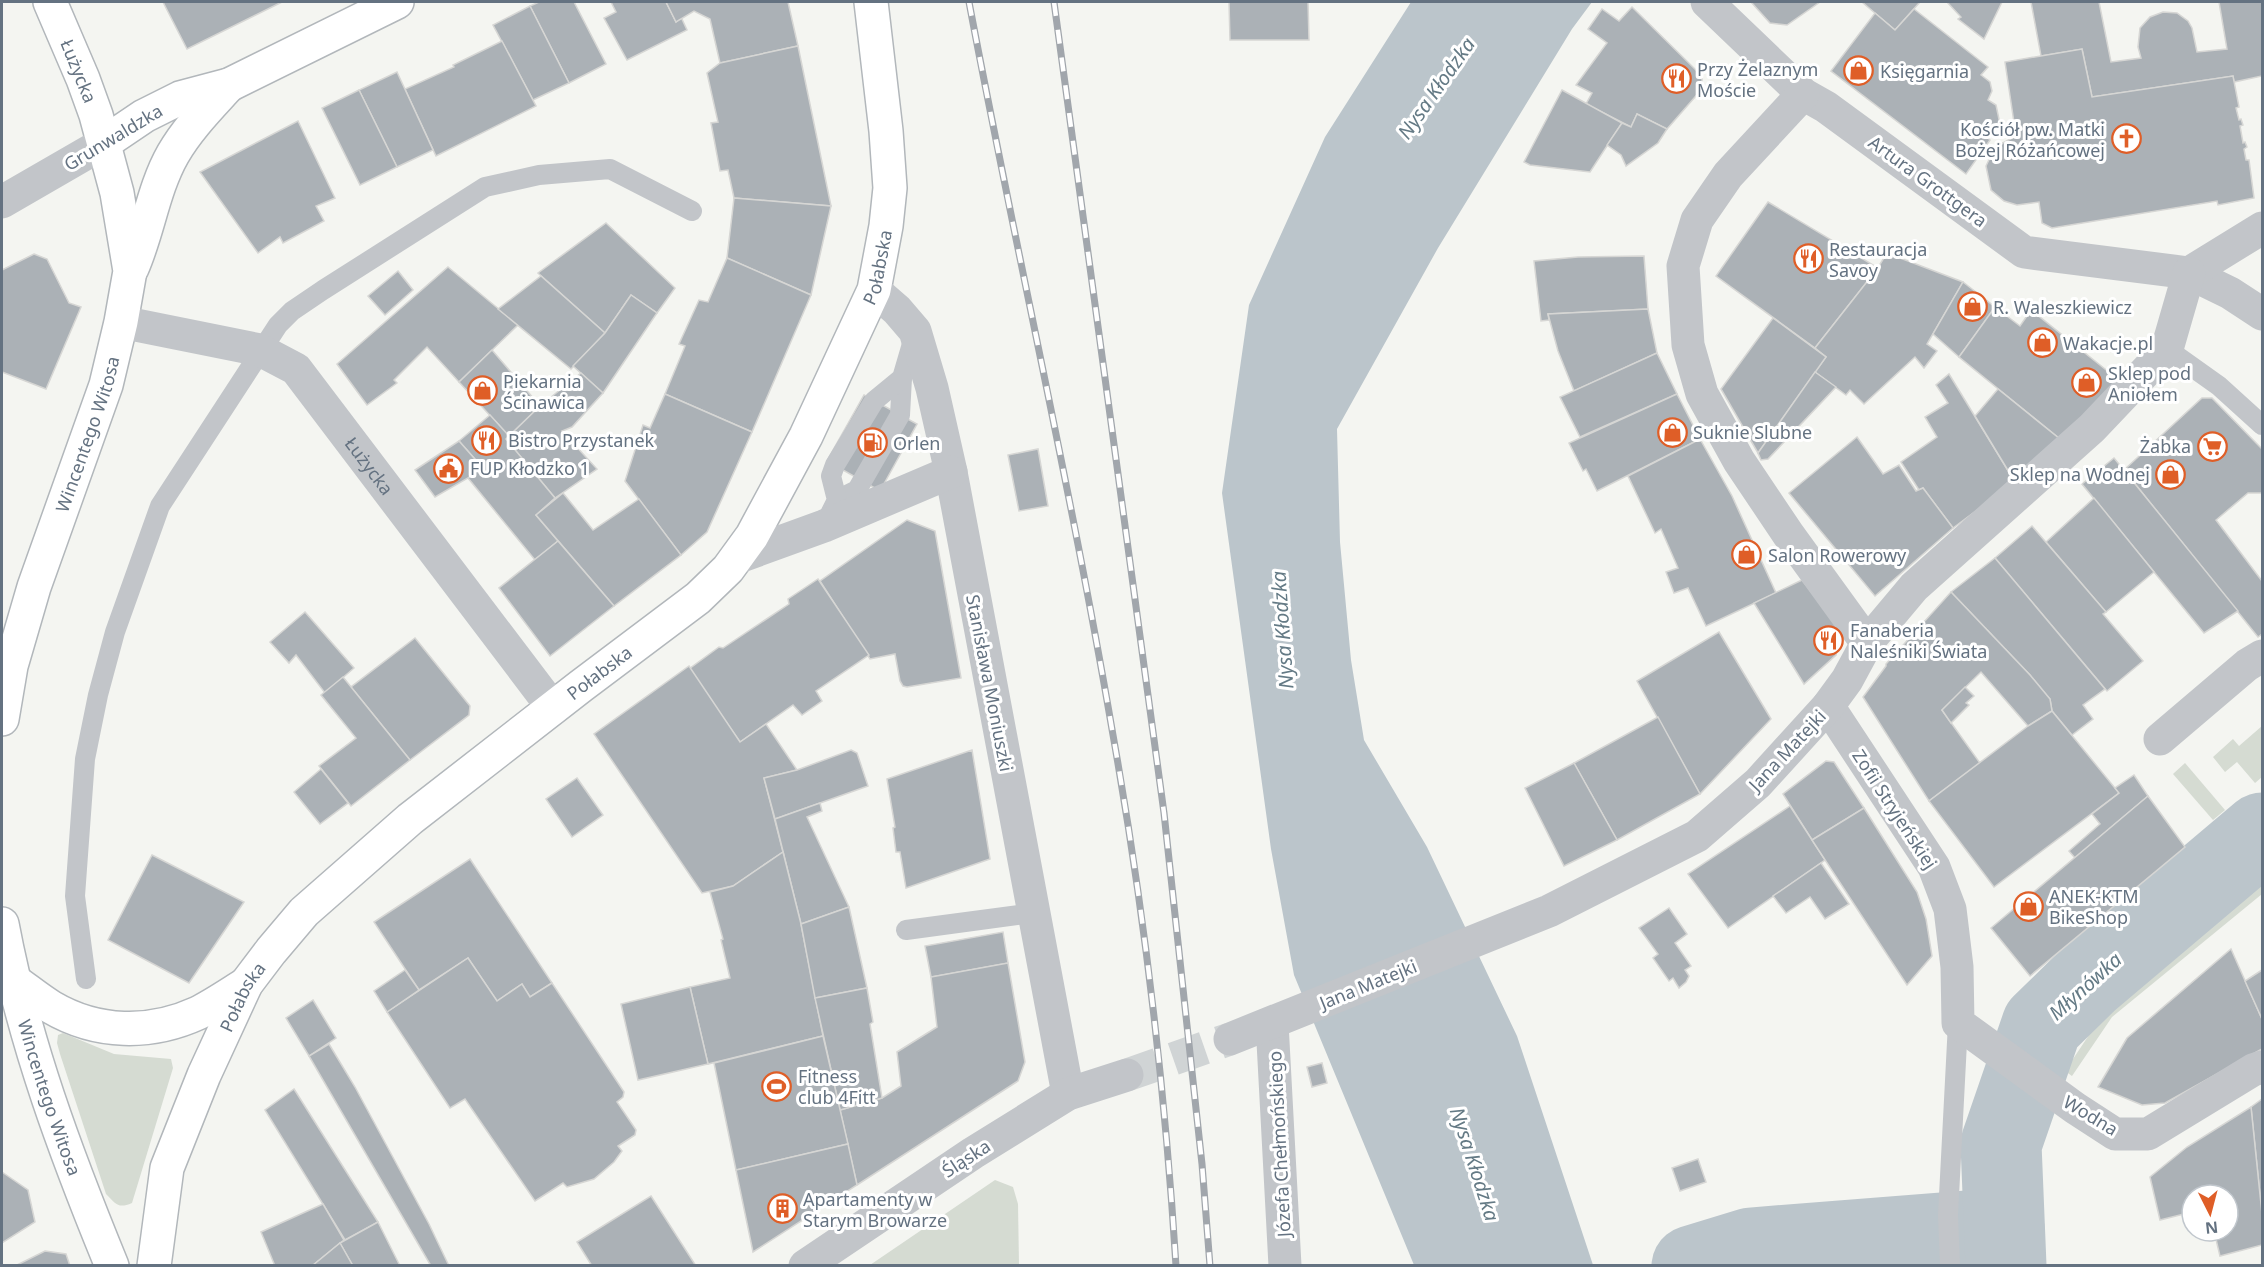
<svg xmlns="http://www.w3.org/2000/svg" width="2264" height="1267" viewBox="0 0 2264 1267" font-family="'Noto Sans',sans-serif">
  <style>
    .green { fill: #d5dbd2 }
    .water { fill: #bbc5cb }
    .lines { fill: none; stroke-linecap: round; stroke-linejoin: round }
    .river { stroke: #bbc5cb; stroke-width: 81 }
    .building { fill: #abb1b6; stroke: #d6d6d4; stroke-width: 1.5 }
    .street-tunnel { stroke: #d0d4d5; stroke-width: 33; stroke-dasharray: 33 16; stroke-linecap: butt }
    .secondary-casing { stroke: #b2b7bb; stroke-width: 36 }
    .lane { stroke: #c2c5c9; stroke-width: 20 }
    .street { stroke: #c2c5c9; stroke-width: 33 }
    .secondary { stroke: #fff; stroke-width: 33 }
    .rail-casing { stroke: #a1a6ac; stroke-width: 7 }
    .rail { stroke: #fff; stroke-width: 4.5; stroke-dasharray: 14; stroke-linecap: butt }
    .labels { text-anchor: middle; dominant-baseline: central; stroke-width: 6; stroke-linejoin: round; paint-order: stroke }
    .poi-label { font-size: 18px; fill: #647281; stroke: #fff; text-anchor: start }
    .street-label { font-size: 18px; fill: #647281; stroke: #fff }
    .water-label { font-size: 20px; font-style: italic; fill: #647a85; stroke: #fff }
  </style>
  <rect width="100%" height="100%" fill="#f4f5f1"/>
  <g class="green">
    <polygon points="2262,726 2262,777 2255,783 2237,762 2225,772 2213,757 2233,739 2239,746"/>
    <polygon points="2185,763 2225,810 2213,820 2173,774"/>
    <polygon points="2262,873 2262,894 2112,1017 2072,1076 2065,1071 2103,1014"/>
    <path d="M 63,1033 L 114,1054 L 171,1059 L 173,1068 L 132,1203 C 118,1209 116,1204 106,1194 L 60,1054 L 57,1043 L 58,1035 Z"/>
    <polygon points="995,1180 1013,1187 1018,1204 1019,1265 870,1265"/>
  </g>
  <polygon class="water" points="1411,2 1592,2 1572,29 1438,248 1337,429 1340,542 1351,660 1364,740 1427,847 1517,1036 1593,1265 1414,1265 1294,975 1271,849 1222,493 1249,305 1325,137"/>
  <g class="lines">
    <g class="river">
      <polyline points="1692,1266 1751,1248 2004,1228"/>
      <polyline points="2006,1266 2001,1144 2042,1025 2088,980 2262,833"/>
    </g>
  </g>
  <g class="building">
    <polygon points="163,2 282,2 187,49"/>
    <polygon points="539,2 574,2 606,64 569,83 530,6"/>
    <polygon points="611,2 666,2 676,22 681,17 687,30 627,60 604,18 616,12"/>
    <polygon points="666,2 788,2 798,46 720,63 710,19 694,11 676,22"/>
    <polygon points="1229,2 1308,2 1309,40 1230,40"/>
    <polygon points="1751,2 1820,2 1787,25 1770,23"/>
    <polygon points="1862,2 1920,2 1895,30"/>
    <polygon points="1947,2 2002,2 1984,39 1958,19 1961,17"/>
    <polygon points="2031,2 2099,2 2111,62 2141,58 2138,47 2140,28 2150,17 2163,12 2177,13 2188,21 2192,28 2197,52 2227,49 2219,2 2262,2 2262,76 2234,82 2233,76 2092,97 2082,49 2041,56"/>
    <polygon points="530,6 569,83 533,100 493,25"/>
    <polygon points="1632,7 1702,76 1702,89 1667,129 1637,114 1631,127 1586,104 1592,93 1576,85 1607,43 1588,29 1602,9 1619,21"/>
    <polygon points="1914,9 1988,67 1981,75 1990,82 1992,91 1988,100 1996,105 2000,124 1988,138 1990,140 1966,174 1831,71 1875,13 1895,30"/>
    <polygon points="502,41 536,106 436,156 405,89 454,67 453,65"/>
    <polygon points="798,46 831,206 734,198 728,170 720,171 711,123 718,122 707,73 720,63"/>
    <polygon points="2082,49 2092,97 2233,76 2239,107 2236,108 2239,120 2241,119 2243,125 2240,126 2243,143 2245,142 2247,147 2244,149 2246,160 2249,160 2254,198 2218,205 2217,201 2052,228 2042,223 2039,202 2017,205 2004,201 1991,190 1986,166 1995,147 2016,136 2005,62"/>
    <polygon points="397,72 433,150 397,167 359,90"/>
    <polygon points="359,90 397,167 360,185 322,108"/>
    <polygon points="1562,90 1622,123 1590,172 1530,165 1524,162"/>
    <polygon points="1637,114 1667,129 1658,143 1626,166 1621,155 1607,145 1622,123 1631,127"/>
    <polygon points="298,121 335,198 316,206 324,221 283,243 280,237 258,253 200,172"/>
    <polygon points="734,198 831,206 811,295 727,258"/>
    <polygon points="1768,202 1878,268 1815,348 1716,276"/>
    <polygon points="606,223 675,288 657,313 631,295 605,333 538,273"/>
    <polygon points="1887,253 1963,282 1927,344 1937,351 1924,368 1915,357 1864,404 1850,390 1846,395 1815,372 1826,357 1815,348 1877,269"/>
    <polygon points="34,254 47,259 69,303 81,307 46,389 2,372 2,270"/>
    <polygon points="1644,256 1648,309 1548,314 1549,320 1541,321 1534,261 1578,257"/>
    <polygon points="727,258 811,295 752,432 665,394 685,346 679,344 699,300 708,302"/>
    <polygon points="448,267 518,325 459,382 427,347 394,380 397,383 367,405 337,364"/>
    <polygon points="398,271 413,290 385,315 368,296"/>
    <polygon points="541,276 605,333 571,369 498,309"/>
    <polygon points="1963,282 1995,307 1959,357 1933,334"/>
    <polygon points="631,295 657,313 603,393 573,366 605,333"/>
    <polygon points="1995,307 2020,326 2031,310 2120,381 2060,439 1959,357"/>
    <polygon points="1648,309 1657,353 1574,391 1558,351 1548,314"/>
    <polygon points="1773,318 1826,357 1758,453 1721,389"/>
    <polygon points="492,350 540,406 509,436 459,382"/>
    <polygon points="1657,353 1677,394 1580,437 1560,397"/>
    <polygon points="1815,372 1836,387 1768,459 1761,460 1758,453"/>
    <polygon points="581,373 603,393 572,427 562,431 597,469 555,498 506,439 540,406"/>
    <polygon points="1949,374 2015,482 1953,528 1923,488 1919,490 1901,462 1937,437 1925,417 1948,403 1936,385"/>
    <polygon points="1998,389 2060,439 2015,482 1975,416"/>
    <polygon points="665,394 752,432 707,532 681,555 625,481 643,425 650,428"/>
    <polygon points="1677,394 1700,439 1597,491 1586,469 1583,471 1569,443"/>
    <polygon points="864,395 917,424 880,491 827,461"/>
    <polygon points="2202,398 2212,398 2262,449 2262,493 2248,493 2216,520 2262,581 2262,634 2258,637 2124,470"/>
    <polygon points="490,415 509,436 506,439 555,498 536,515 558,541 535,560 468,478 481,466 459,441"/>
    <polygon points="1857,437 1883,474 1899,465 1916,491 1923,488 1953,528 1875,596 1789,493"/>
    <polygon points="1700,439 1732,496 1776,593 1706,626 1688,588 1674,593 1666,572 1678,568 1661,529 1655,533 1628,476"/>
    <polygon points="459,441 481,466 468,478 435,497 415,470"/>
    <polygon points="1038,449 1048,506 1019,511 1008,455"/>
    <polygon points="2114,458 2238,611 2204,633 2082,484"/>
    <polygon points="563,493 593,530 639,499 681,555 614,606 536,515"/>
    <polygon points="2094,498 2154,572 2106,612 2046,542"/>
    <polygon points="907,520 935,531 961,678 907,687 903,686 900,681 895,654 870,659 820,581"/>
    <polygon points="2032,526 2106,612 2103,614 2143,661 2107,691 1995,558"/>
    <polygon points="558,541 614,606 550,656 499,588"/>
    <polygon points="1995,558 2105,689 2083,705 2093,719 2072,735 2052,711 2050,699 2030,675 1951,592"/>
    <polygon points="818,579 869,655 816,691 822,701 802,715 793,705 740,742 689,669 719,647 723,648 789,604 788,599"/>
    <polygon points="1802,580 1840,628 1836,655 1804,684 1754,603"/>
    <polygon points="1951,592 2030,675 2050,699 2052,711 2028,726 1981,672 1942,710 1980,763 1929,801 1863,697 1886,666 1886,664"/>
    <polygon points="305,612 354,668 325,693 296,655 289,663 270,642"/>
    <polygon points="1719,632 1771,719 1700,794 1637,681"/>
    <polygon points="415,638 470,706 469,715 410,760 351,687"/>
    <polygon points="689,666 740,742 766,724 797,770 764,778 783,852 733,886 702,893 594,734"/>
    <polygon points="343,677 410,760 351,806 319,766 356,738 321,695"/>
    <polygon points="1965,687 1974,696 1966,703 1969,705 1951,723 1942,710"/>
    <polygon points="2052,711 2119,793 1994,887 1929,801 2028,726"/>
    <polygon points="1658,717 1700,794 1617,840 1574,763"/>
    <polygon points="851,750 857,753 868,786 775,819 764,778 797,770"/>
    <polygon points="972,750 990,859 906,888 900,852 896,852 893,828 895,827 887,779"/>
    <polygon points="1826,761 1834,762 1864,808 1812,840 1783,794"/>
    <polygon points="1574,763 1617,840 1564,866 1525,788"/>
    <polygon points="321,769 348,803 320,824 294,792"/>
    <polygon points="2134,775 2148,796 2075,858 2069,851 2100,824 2092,814 2119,793 2115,788"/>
    <polygon points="577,778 603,815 572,837 546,799"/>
    <polygon points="2148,796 2185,847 2030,976 1991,928"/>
    <polygon points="820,803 822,811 807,817 849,907 801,924 775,819"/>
    <polygon points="1790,806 1825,860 1728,928 1688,874"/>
    <polygon points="1864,808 1917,892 1926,919 1932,956 1907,985 1812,840"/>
    <polygon points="783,852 801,924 823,1036 708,1064 690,987 730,978 721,940 723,939 710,892 733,886"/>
    <polygon points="152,855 244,902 189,983 108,940"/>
    <polygon points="470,859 552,983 530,997 522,984 497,1001 468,958 419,990 374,922"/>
    <polygon points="1821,863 1849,904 1825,919 1810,897 1786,913 1773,896"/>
    <polygon points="849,907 867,988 815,998 801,924"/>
    <polygon points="1669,908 1687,934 1675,943 1691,966 1685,970 1689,976 1686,982 1679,988 1673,978 1669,981 1653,958 1658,954 1639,928"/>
    <polygon points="1003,932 1008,963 931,977 925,946"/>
    <polygon points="2231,949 2262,1019 2262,1049 2165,1103 2142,1105 2098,1087 2127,1038"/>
    <polygon points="468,958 497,1001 522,984 530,997 552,983 624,1092 623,1097 617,1102 636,1130 635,1135 618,1146 622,1151 614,1162 594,1179 567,1187 563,1183 535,1201 465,1099 450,1108 387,1012"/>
    <polygon points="1008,963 1025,1062 1018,1081 857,1185 840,1110 882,1098 901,1086 897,1052 937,1027 931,977"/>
    <polygon points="405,970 419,990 387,1012 374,991"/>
    <polygon points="2262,970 2262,1019 2245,981"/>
    <polygon points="690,987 708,1064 638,1080 621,1004"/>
    <polygon points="867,988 873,1022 870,1024 882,1098 840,1110 815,998"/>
    <polygon points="313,1000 336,1038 309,1056 286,1018"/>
    <polygon points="823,1036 848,1144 736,1170 714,1063"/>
    <polygon points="329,1044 355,1087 429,1224 449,1266 431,1266 309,1056"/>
    <polygon points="1322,1063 1327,1083 1312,1087 1307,1067"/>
    <polygon points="294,1089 378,1222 345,1240 265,1110"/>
    <polygon points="2262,1099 2262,1204 2261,1205 2251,1107"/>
    <polygon points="2251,1107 2262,1214 2262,1245 2220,1256 2214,1231 2228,1231 2228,1195 2192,1195 2192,1212 2160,1220 2150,1177 2187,1147"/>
    <polygon points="848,1144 857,1185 753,1252 736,1170"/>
    <polygon points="1698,1159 1706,1182 1680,1191 1672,1168"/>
    <polygon points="2,1172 28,1190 35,1222 2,1243"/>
    <polygon points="651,1196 696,1266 592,1266 577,1242"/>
    <polygon points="323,1204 344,1240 312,1266 275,1266 261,1232"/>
    <polygon points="378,1222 400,1266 353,1266 340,1243"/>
    <polygon points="340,1243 353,1266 312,1266"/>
    <polygon points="45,1251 66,1254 70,1266 15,1266"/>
  </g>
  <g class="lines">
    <polyline class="street-tunnel" points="1127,1075 1230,1039"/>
    <defs>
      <g id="secondary">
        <polyline points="104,143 144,116 180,98 229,85 397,2"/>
        <path d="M 132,268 C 148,232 153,189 173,154 C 188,128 209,107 229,85"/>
        <path id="s2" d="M 2,719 L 11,666 L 34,587 L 106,385 L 121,322 L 130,271 L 117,193 L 96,115 L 83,79 L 50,2"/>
        <path id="s3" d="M 2,924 C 24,1042 66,1154 112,1266"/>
        <path d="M 13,980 C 26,989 38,999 51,1007 C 97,1034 150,1035 198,1013 C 214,1005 230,994 246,984"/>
        <path id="s4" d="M 154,1266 L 167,1168 L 204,1075 L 246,984 L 271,951 L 304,912 L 410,819 L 581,686 L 698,598 L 728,569 L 752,536 L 806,436 L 874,290 L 886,226 L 890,188 L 886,131 L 871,2"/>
      </g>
    </defs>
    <use href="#secondary" class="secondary-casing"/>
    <g class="lane">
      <polyline points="2167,349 2219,386 2262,425"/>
      <polyline points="837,500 857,490 900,415 902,378"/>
      <polyline points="824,526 837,500 831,476 835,465 874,401 902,378 914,337"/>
      <polyline points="906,930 1033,913"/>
      <polyline points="86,979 75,896 85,759 98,695 115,632 160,506 278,325 292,311 323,290 485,187 539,175 610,169 692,211"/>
      <polyline points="1950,1266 1948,1215 1958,1023"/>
    </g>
    <g class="street">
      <polyline points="1707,2 1803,94 1826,107 2024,252 2189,273 2230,293 2262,314"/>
      <polyline points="1803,94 1728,175 1697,220 1683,266 1688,345 1702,394 1739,461 1788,534 1867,643"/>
      <polyline points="2,202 104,143"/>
      <polyline points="2189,273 2262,228"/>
      <polyline points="874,290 897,310 915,331 932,388 951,472 1068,1094"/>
      <path id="s1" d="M 121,322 L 260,350 L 296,369 L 553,708"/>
      <polyline points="736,558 824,526 951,472"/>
      <polyline points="1828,706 1934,867 1950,909 1957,967 1958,1023 2075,1108 2115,1134 2148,1134 2253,1070 2262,1067"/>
      <polyline points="2160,739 2247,665 2262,656"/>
      <polyline points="1272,1023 1285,1266"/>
      <polyline points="1230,1039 1549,911 1697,836 1758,783 1828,706 1847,680 1867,643 1914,587 2092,428 2167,349 2189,273"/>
      <polyline points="805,1266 973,1153 1068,1094 1127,1075"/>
    </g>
    <use href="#secondary" class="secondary"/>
    <defs>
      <g id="rail">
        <path d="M 969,2 C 1015,246 1071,489 1113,735 C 1144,910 1165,1088 1176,1266"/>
        <polyline points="1054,2 1164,813 1202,1164 1210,1266"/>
      </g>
    </defs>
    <use href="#rail" class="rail-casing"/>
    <use href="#rail" class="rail"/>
  </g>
  <defs>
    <symbol id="shop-ring" viewBox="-11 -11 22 22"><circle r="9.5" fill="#fff" stroke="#df5e27" stroke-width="1.5"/><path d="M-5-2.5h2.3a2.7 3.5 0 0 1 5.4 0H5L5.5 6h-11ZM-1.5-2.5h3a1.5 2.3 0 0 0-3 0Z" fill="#df5e27"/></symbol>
    <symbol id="restaurant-ring" viewBox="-11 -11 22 22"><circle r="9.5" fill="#fff" stroke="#df5e27" stroke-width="1.5"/><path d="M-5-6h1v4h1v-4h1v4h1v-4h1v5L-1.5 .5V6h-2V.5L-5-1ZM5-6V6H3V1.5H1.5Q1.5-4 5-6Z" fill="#df5e27"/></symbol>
    <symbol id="church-ring" viewBox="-11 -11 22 22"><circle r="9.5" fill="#fff" stroke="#df5e27" stroke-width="1.5"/><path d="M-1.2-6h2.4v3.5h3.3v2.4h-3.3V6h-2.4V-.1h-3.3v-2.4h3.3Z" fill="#df5e27"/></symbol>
    <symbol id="fuel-ring" viewBox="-11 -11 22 22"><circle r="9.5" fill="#fff" stroke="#df5e27" stroke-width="1.5"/><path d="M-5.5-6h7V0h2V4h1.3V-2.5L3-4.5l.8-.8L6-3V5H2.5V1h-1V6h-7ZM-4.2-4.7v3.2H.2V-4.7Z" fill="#df5e27"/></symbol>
    <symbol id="supermarket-ring" viewBox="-11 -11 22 22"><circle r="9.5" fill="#fff" stroke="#df5e27" stroke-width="1.5"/><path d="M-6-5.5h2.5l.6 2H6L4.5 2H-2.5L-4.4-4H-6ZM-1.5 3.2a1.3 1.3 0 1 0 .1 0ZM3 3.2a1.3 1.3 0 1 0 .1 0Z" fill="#df5e27"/></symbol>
    <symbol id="civic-ring" viewBox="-11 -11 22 22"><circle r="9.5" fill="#fff" stroke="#df5e27" stroke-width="1.5"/><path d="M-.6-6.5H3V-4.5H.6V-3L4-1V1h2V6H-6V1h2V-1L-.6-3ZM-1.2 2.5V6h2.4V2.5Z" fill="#df5e27"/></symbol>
    <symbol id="stadium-ring" viewBox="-11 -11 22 22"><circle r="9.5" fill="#fff" stroke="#df5e27" stroke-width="1.5"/><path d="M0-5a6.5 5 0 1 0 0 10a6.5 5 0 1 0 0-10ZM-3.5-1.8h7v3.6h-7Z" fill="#df5e27"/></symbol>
    <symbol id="building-ring" viewBox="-11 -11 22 22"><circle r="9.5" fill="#fff" stroke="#df5e27" stroke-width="1.5"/><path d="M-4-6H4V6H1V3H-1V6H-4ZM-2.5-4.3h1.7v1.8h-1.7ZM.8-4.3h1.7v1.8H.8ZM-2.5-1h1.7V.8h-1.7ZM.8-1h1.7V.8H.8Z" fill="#df5e27"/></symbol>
  </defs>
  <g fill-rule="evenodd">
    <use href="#shop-ring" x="1842" y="54" width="33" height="33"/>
    <use href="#restaurant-ring" x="1660" y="62" width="33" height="33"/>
    <use href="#church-ring" x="2110" y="122" width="33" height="33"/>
    <use href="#restaurant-ring" x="1792" y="242" width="33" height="33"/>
    <use href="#shop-ring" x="1956" y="290" width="33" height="33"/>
    <use href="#shop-ring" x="2026" y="326" width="33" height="33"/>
    <use href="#shop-ring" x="2070" y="366" width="33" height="33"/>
    <use href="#shop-ring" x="466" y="374" width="33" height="33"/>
    <use href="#shop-ring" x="1656" y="416" width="33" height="33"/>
    <use href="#restaurant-ring" x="470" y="424" width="33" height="33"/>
    <use href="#fuel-ring" x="856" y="426" width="33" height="33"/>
    <use href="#supermarket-ring" x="2196" y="430" width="33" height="33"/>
    <use href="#civic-ring" x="432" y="452" width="33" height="33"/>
    <use href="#shop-ring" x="2154" y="458" width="33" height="33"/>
    <use href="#shop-ring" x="1730" y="538" width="33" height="33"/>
    <use href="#restaurant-ring" x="1812" y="624" width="33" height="33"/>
    <use href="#shop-ring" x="2012" y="890" width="33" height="33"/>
    <use href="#stadium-ring" x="760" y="1070" width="33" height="33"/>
    <use href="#building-ring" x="766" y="1192" width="33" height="33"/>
  </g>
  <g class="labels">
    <g class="poi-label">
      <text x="1697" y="69">Przy Żelaznym<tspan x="1697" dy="21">Moście</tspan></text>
      <text x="1880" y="71">Księgarnia</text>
      <text x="2105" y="129" text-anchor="end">Kościół pw. Matki<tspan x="2105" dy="21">Bożej Różańcowej</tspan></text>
      <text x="1829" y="249">Restauracja<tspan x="1829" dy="21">Savoy</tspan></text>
      <text x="1993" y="307">R. Waleszkiewicz</text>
      <text x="2063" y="343">Wakacje.pl</text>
      <text x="2108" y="373">Sklep pod<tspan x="2108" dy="21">Aniołem</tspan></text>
      <text x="503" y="381">Piekarnia<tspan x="503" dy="21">Ścinawica</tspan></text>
      <text x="1693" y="432">Suknie Slubne</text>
      <text x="508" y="440">Bistro Przystanek</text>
      <text x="893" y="443">Orlen</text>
      <text x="2191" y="446" text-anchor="end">Żabka</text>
      <text x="470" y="468">FUP Kłodzko 1</text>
      <text x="2150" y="474" text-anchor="end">Sklep na Wodnej</text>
      <text x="1768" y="555">Salon Rowerowy</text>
      <text x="1850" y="630">Fanaberia<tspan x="1850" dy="21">Naleśniki Świata</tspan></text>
      <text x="2049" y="896">ANEK-KTM<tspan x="2049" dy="21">BikeShop</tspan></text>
      <text x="798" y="1076">Fitness<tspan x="798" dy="21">club 4Fitt</tspan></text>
      <text x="803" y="1199">Apartamenty w<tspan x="803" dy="21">Starym Browarze</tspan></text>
    </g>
    <g class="street-label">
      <text transform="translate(79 71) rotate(68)">Łużycka</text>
      <text transform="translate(113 137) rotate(-31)">Grunwaldzka</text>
      <text transform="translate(1928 181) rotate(36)">Artura Grottgera</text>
      <text stroke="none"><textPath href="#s4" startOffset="1276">Połabska</textPath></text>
      <text stroke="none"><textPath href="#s2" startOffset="298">Wincentego Witosa</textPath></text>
      <text stroke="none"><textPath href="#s1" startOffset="304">Łużycka</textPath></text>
      <text stroke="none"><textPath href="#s4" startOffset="772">Połabska</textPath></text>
      <text transform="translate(990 683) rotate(79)">Stanisława Moniuszki</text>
      <text transform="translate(1787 750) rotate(-47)">Jana Matejki</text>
      <text transform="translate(1895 809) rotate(57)">Zofii Stryjeńskiej</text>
      <text transform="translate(1368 984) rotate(-22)">Jana Matejki</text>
      <text stroke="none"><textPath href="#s4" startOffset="286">Połabska</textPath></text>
      <text stroke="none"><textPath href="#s3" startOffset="180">Wincentego Witosa</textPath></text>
      <text transform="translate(2091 1115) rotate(31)">Wodna</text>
      <text transform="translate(1279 1144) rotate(-93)">Józefa Chełmońskiego</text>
      <text transform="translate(966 1158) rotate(-33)">Śląska</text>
    </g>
    <g class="water-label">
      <text transform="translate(1436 88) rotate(-55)">Nysa Kłodzka</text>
      <text transform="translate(1282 630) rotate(-94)">Nysa Kłodzka</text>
      <text transform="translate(2085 986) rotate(-42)">Młynówka</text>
      <text transform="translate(1475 1164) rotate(72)">Nysa Kłodzka</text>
    </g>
  </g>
  <rect width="2264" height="1267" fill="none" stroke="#647281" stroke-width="6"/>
  <g transform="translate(2210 1213) rotate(174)"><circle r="28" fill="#ffffff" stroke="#c1c7cd" stroke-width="1.5"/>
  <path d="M0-4.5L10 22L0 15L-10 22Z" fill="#df5e27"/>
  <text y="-9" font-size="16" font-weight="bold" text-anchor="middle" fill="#647281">N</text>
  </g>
</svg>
